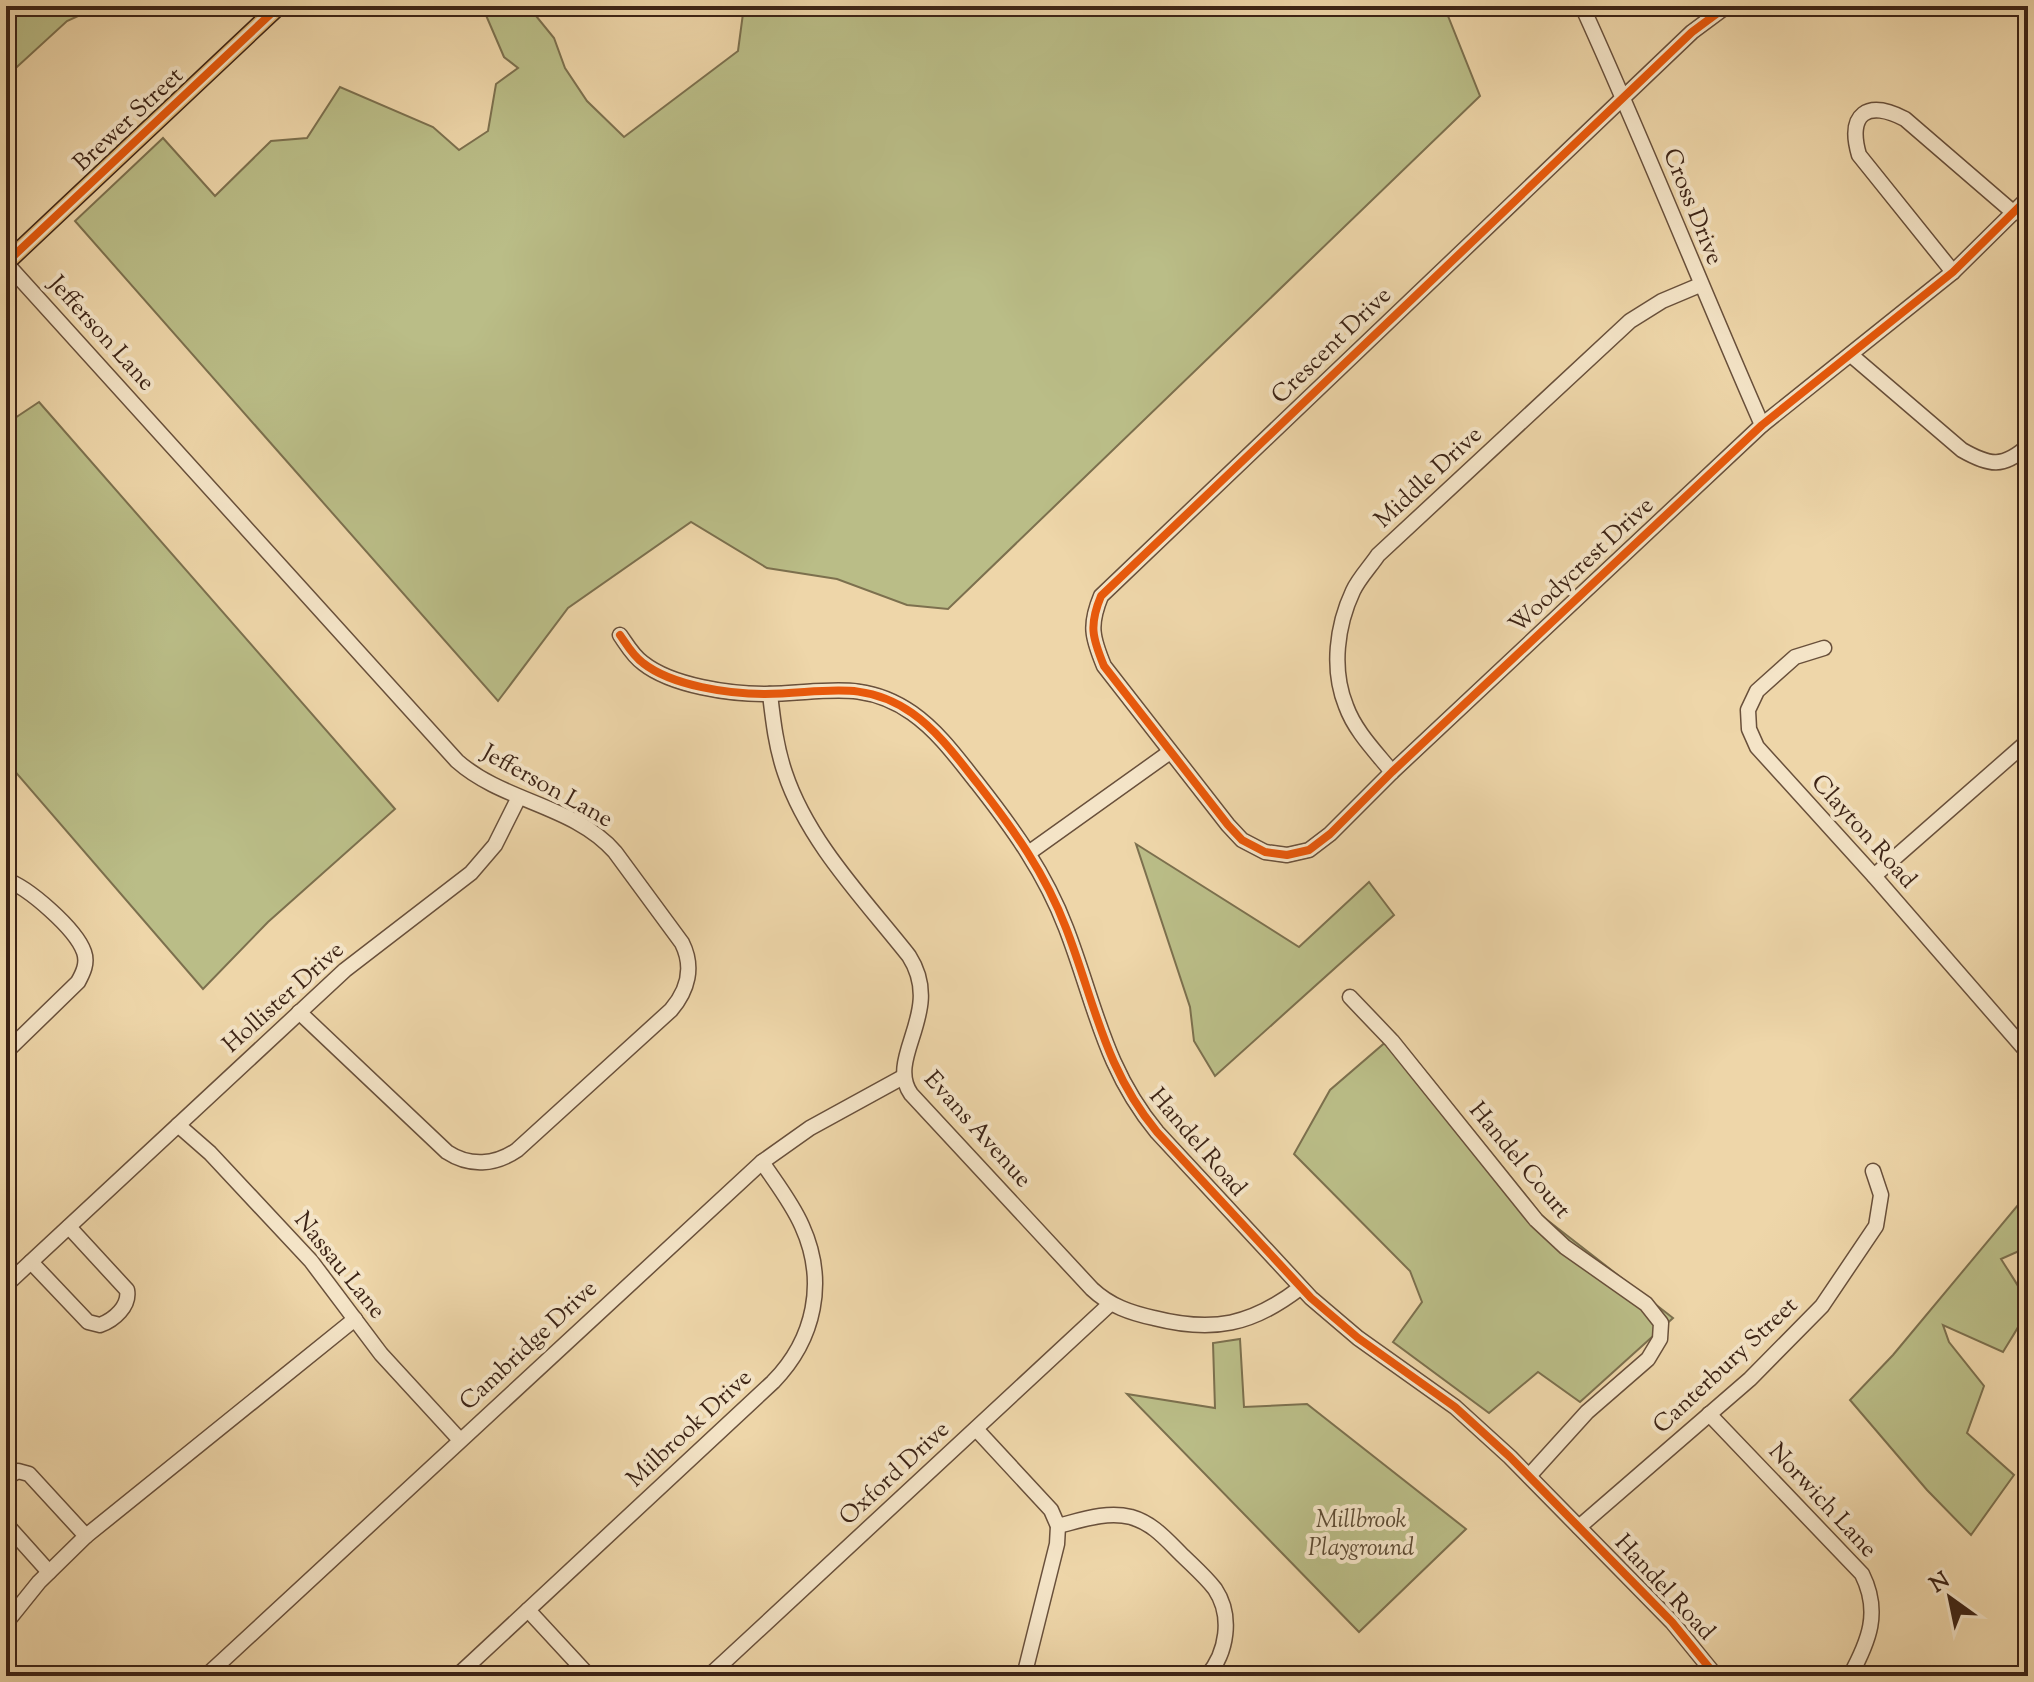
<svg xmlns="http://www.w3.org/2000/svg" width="2034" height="1682" viewBox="0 0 2034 1682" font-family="'Sorts Mill Goudy',serif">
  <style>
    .green { fill: #babd87; stroke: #7c704e; stroke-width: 2 }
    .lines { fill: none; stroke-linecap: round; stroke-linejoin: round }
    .minor-casing { stroke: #69503b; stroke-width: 17 }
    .major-casing { stroke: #3d2416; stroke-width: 19 }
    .minor { stroke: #f4e4c7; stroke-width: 14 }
    .major { stroke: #e7bb74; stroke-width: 16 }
    .cycleway-casing { stroke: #f4e4c7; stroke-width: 13 }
    .cycleway { stroke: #e8590c; stroke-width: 8 }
    .labels { text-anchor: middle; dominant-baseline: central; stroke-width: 8; stroke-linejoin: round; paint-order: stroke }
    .street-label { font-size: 24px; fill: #3d2416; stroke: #f4e4c7 }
    .park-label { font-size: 24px; font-style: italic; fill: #5c4a32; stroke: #f4e4c7 }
  </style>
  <rect width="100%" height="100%" fill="#eed6a9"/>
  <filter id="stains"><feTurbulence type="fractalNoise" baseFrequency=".0025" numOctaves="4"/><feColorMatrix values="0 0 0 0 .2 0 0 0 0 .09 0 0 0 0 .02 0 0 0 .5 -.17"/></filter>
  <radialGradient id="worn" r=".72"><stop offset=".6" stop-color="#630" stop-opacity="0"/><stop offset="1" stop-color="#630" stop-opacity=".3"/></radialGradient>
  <g class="green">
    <polygon points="6,6 100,6 87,16 78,16 67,21 6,77"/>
    <polygon points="482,6 528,6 554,38 565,68 587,101 624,137 738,51 744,6 1444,6 1480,96 948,609 907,605 837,579 767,568 691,522 568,608 498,701 75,221 163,138 215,196 271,141 307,138 340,87 433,127 459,150 488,131 496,84 518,68 504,57"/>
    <polygon points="39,402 395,809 268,922 203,989 6,761 6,424"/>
    <polygon points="1136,844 1299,947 1369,882 1394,915 1215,1076 1194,1041 1190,1007"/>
    <polygon points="1395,1034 1542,1216 1673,1318 1580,1402 1538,1372 1489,1413 1393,1342 1422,1302 1410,1271 1294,1154 1330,1090"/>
    <path d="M 2028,1193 L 2028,1247 L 2001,1259 C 2033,1310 2034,1301 2003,1352 L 1943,1325 L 1949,1342 L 1984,1386 L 1967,1433 L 2014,1475 L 1971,1535 L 1927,1490 L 1850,1400 L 1893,1355 Z"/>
    <polygon points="1240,1339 1244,1407 1307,1404 1466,1529 1359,1632 1127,1394 1215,1408 1213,1343"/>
  </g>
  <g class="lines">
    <defs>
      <g id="minor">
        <path d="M 1582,6 C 1645,144 1701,286 1762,425"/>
        <path d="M 1727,6 L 1692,32 L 1101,596 C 1089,625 1092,637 1104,666 L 1228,825 L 1242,840 L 1265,852 L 1287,855 L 1309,850 L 1330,834 L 1392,772 L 1762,425 L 1953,272 L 2028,198"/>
        <path d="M 6,263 L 457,761 C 503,802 574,805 615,852 L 682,943 C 694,967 688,990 671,1010 L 517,1150 C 495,1165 470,1167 447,1152 L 299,1012"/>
        <path d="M 1953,272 L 1859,155 C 1847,114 1867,99 1905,119 L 2014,213"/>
        <path d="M 1851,355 L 1962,450 C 1990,466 2003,468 2028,446"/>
        <path d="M 620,635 C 627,645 633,656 643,663 C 672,686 730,694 765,694 C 821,694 862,678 912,713 C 939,732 958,759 978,784 C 1014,830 1045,873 1066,928 C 1095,1003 1104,1068 1157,1132 L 1311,1298 L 1358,1338 L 1455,1407 L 1510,1457 L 1672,1622 L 1716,1676"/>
        <polyline points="1824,648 1795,657 1757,691 1748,710 1749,729 1757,747 1874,876 2028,1053"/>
        <path d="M 770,694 C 773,720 776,747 785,773 C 808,842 864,899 909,956 C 945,1012 885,1057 911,1094 L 1092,1289 C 1110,1306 1131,1313 1154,1318 C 1213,1333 1252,1325 1300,1288"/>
        <path d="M 1392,772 C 1375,751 1355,731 1346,706 C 1331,669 1337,625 1353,591 C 1359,578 1370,567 1378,555 L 1630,321 L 1662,301 L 1700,285"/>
        <polyline points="1030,852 1170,752"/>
        <polyline points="1874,876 2028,741"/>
        <path d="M 6,880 C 28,887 76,929 84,952 C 88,963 83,973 78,982 L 6,1052"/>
        <polyline points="1350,997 1392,1041 1536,1220 1565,1247 1646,1304 1661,1323 1660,1339 1648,1359 1587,1412 1529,1476"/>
        <polyline points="178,1125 210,1153 311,1261 381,1354 460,1440"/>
        <path d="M 31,1262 L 88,1322 L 100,1325 C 114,1320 130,1306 127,1290 L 69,1227"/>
        <polyline points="6,1285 345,970 471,873 495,845 519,797"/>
        <path d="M 1709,1414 L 1862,1574 C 1881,1612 1869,1641 1850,1676"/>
        <polyline points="976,1429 1051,1510 1058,1526 1057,1544 1024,1676"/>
        <polyline points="6,1478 18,1471 29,1474 86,1536"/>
        <polyline points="6,1524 49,1572"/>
        <path d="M 1058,1526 C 1082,1520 1106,1511 1131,1517 C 1152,1523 1165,1538 1180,1553 C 1192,1565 1205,1576 1215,1589 C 1233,1616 1227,1653 1207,1676"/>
        <polyline points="1579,1527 1750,1379 1822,1306 1876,1226 1881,1195 1873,1171"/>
        <polyline points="528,1610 589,1676"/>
        <polyline points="6,1623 39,1582 86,1536 355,1319"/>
        <polyline points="206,1676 762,1162 810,1128 903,1077"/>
        <path d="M 457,1676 L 773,1382 C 815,1339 827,1281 802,1226 C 792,1203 776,1183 762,1162"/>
        <polyline points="709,1676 1110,1304"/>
      </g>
      <polyline id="major" points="6,263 279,6"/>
    </defs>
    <use href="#minor" class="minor-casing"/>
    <use href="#major" class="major-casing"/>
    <use href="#minor" class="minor"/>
    <use href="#major" class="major"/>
    <defs>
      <g id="cycleway">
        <path d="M 1727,6 L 1692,32 L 1101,596 C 1089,625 1092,637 1104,666 L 1228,825 L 1242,840 L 1265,852 L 1287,855 L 1309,850 L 1330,834 L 1392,772 L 1762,425 L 1953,272 L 2028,198"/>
        <polyline points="6,263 279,6"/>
        <path d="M 620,635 C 627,645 633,656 643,663 C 672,686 730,694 765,694 C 821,694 862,678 912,713 C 939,732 958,759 978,784 C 1014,830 1045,873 1066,928 C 1095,1003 1104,1068 1157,1132 L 1311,1298 L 1358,1338 L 1455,1407 L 1510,1457 L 1672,1622 L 1716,1676"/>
      </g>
    </defs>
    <use href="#cycleway" class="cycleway-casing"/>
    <use href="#cycleway" class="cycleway"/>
  </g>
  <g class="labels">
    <g class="street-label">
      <text transform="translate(129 120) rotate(-43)">Brewer Street</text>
      <text transform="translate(1692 207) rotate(68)">Cross Drive</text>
      <text transform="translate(101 334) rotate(48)">Jefferson Lane</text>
      <text transform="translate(1332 346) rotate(-44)">Crescent Drive</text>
      <text transform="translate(1429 478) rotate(-43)">Middle Drive</text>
      <text transform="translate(1582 566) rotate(-43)">Woodycrest Drive</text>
      <text transform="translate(547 787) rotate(29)">Jefferson Lane</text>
      <text transform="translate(1863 832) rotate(48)">Clayton Road</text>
      <text transform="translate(284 998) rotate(-42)">Hollister Drive</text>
      <text transform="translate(977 1130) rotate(48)">Evans Avenue</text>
      <text transform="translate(1197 1143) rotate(49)">Handel Road</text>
      <text transform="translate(1519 1161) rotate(50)">Handel Court</text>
      <text transform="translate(339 1266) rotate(51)">Nassau Lane</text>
      <text transform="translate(529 1346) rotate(-43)">Cambridge Drive</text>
      <text transform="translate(1726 1366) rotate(-43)">Canterbury Street</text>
      <text transform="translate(690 1429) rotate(-43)">Milbrook Drive</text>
      <text transform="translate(895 1474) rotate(-43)">Oxford Drive</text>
      <text transform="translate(1822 1501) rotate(47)">Norwich Lane</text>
      <text transform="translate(1664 1588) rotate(47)">Handel Road</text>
    </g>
    <g class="park-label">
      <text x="1361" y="1521">Millbrook<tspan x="1361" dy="28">Playground</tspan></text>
    </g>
  </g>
  <rect width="2034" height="1682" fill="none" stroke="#eed6a9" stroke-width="32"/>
  <rect x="8" y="8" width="2018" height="1666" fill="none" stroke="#3d2416" stroke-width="4"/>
  <rect x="16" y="16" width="2002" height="1650" fill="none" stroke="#3d2416" stroke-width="2"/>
  <g transform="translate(1950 1598) rotate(327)" stroke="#f4e4c7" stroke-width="6" paint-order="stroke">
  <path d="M0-6L14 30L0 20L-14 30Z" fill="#3d2416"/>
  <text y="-12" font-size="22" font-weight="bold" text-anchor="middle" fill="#3d2416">N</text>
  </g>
  <rect width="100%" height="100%" filter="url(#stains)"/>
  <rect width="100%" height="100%" fill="url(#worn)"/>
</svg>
